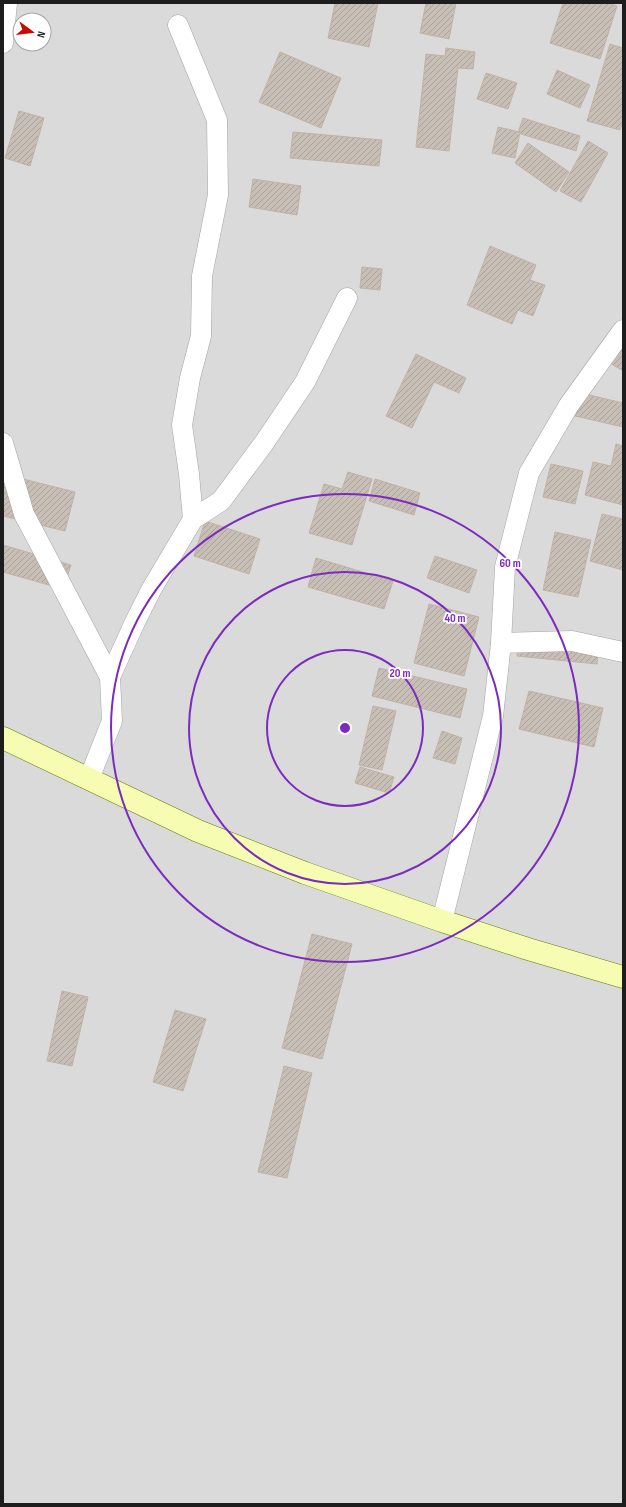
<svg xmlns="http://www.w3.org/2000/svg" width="626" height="1507" viewBox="0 0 626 1507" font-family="'Sofia Sans Condensed',sans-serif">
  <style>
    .residential { fill: #dbdada; fill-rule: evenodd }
    .building { fill: url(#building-hatch); stroke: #c1b2a4 }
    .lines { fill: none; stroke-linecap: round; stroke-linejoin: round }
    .street-casing { stroke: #a4a4a4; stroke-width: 21 }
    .secondary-casing { stroke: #657800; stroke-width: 23 }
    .street { stroke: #fff; stroke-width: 20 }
    .secondary { stroke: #f6fdb2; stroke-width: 22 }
    .ring { fill: none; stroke: #7b2cbf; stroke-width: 2 }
    .centre { fill: #7b2cbf; stroke: #fff; stroke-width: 2 }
    .ring-label { font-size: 12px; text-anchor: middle; font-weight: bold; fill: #7b2cbf; stroke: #fff; stroke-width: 3.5; stroke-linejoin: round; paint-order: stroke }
  </style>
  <defs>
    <pattern id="building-hatch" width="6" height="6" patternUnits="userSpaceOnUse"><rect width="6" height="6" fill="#c7beb5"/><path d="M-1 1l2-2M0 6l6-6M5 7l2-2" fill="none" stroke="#aaa39b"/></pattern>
  </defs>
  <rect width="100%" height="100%" fill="#efebe2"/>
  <path class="residential" d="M 3,3 L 623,3 L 623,1504 L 3,1504 ZM 20,20 L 44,20 L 44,44 L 20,44 Z"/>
  <g class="building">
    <polygon points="335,3 378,3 369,47 328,38"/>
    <polygon points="426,3 456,3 449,39 420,33"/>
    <polygon points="563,3 608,3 617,6 600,59 550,43"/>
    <polygon points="610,44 623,48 623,121 620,130 587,121"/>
    <polygon points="446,48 475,52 473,69 458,68 449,151 416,147 426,54 445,56"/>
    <polygon points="280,52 341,78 321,128 259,102"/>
    <polygon points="557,70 590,85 580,108 547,94"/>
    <polygon points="486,73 517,83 508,109 477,99"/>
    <polygon points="19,111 44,118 30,166 5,158"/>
    <polygon points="523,118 580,136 576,151 518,133"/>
    <polygon points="498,127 520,132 515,158 492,153"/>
    <polygon points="293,132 382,140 379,166 290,158"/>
    <polygon points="588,141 608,153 581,202 560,191"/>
    <polygon points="528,143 569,172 556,192 515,163"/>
    <polygon points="253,179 301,186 297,215 249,207"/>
    <polygon points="490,246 536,265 530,280 545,285 533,316 518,310 512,324 467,305"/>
    <polygon points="362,267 382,269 380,290 360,288"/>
    <polygon points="623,326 623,371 597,355"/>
    <polygon points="416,354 466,378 459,393 434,382 412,428 386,416"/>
    <polygon points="577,392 623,403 623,427 571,415"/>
    <polygon points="616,444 623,446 623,505 585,495 593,462 611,466"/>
    <polygon points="551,464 583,471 575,504 543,497"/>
    <polygon points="348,472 372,479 352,545 309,533 324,484 342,489"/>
    <polygon points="3,474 75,492 65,531 3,516"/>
    <polygon points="375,479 420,493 414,515 369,501"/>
    <polygon points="602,514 623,519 623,570 590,561"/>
    <polygon points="205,521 260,539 249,574 194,556"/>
    <polygon points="555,532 591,540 578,597 543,590"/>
    <polygon points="3,545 71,565 63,589 3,572"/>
    <polygon points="435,556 477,570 469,593 427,578"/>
    <polygon points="316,558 393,581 384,609 308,587"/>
    <polygon points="429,604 479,617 464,676 414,663"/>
    <polygon points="520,633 599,642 597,664 517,656"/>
    <polygon points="379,668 467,689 460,718 372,696"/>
    <polygon points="529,691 603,708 594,747 519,729"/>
    <polygon points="373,706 396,711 382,770 359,765"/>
    <polygon points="442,731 462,738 455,764 433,758"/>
    <polygon points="360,767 394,777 389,793 355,783"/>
    <polygon points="312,934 352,944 322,1059 282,1048"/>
    <polygon points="62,991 88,997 72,1066 47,1061"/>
    <polygon points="175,1010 206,1019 183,1091 153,1082"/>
    <polygon points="284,1066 312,1073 287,1178 258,1172"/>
  </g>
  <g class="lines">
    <defs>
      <g id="street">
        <polyline points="178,25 217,120 218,195 202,276 201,336 190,378 182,425 189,474 193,519"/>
        <polyline points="3,43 7,3"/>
        <polyline points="3,443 24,514 110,677 112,721 89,779"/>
        <polyline points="501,643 572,641 623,652"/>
        <polyline points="110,677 135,622 151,590 193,519 221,501 264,443 305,382 347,298"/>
        <polyline points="442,921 493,716 501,643 505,567 529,473 569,405 623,330"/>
      </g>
      <polyline id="secondary" points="3,738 198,831 305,873 442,921 528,949 623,977"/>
    </defs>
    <use href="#street" class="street-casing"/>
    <use href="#secondary" class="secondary-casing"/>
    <use href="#street" class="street"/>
    <use href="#secondary" class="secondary"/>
  </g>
  <g class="ring">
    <circle cx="345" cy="728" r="78"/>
    <circle cx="345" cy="728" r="156"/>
    <circle cx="345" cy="728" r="234"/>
  </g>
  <circle cx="345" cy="728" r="6" class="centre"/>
  <g class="ring-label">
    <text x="510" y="567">60 m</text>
    <text x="455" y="622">40 m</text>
    <text x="400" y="677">20 m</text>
  </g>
  <rect width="626" height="1507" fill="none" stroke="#1d1d1d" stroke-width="8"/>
  <g transform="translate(32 32) rotate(105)"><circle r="19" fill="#ffffff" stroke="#a5a5a5"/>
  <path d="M0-3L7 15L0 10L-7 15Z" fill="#ca0900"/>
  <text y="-6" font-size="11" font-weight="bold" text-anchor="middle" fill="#1d1d1d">N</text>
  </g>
</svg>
